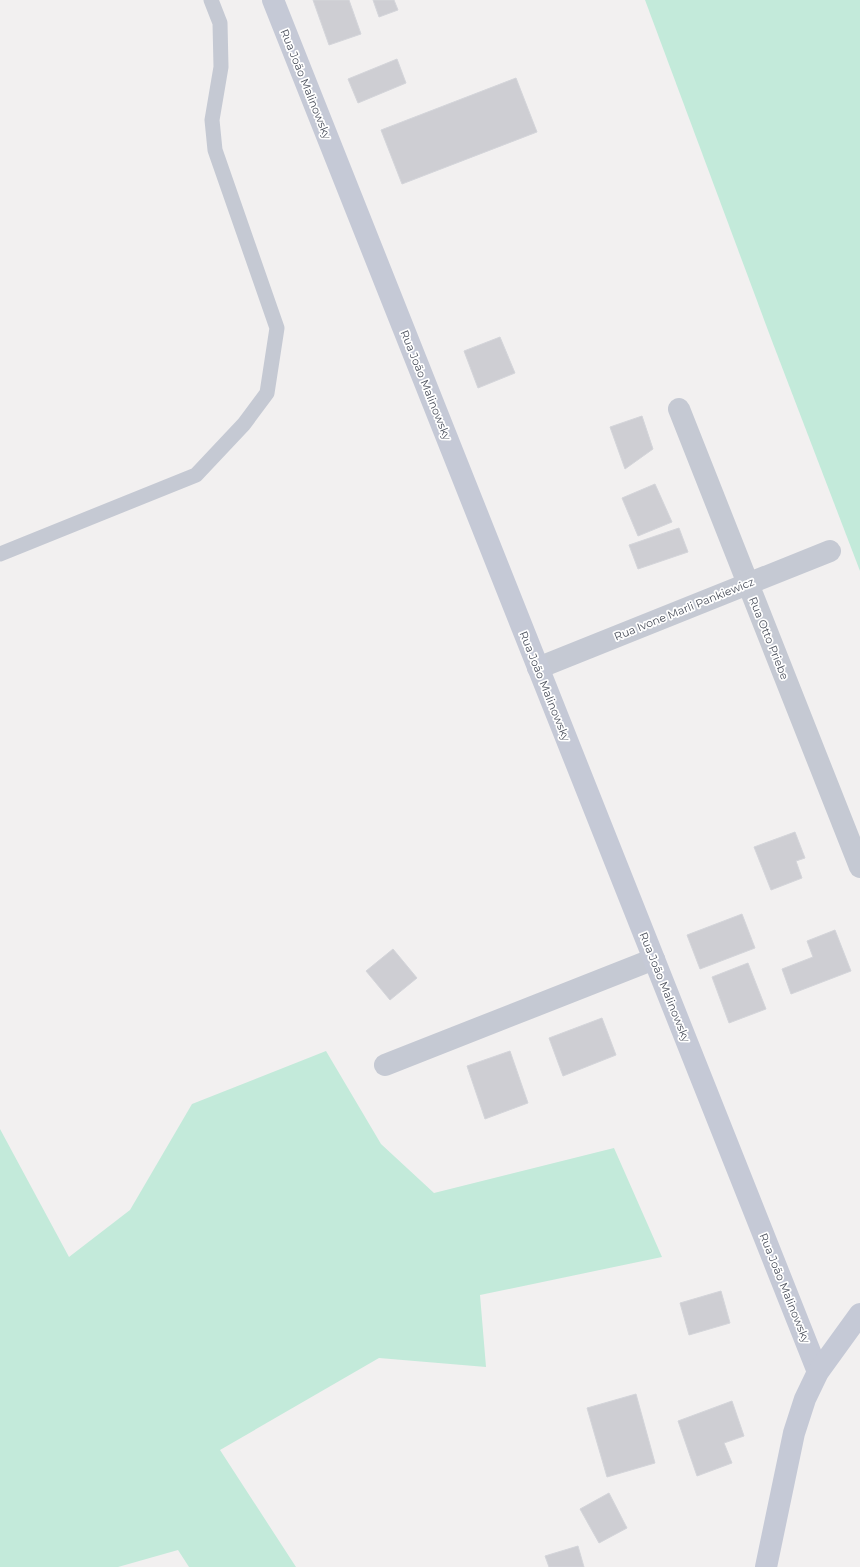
<svg xmlns="http://www.w3.org/2000/svg" width="860" height="1567" viewBox="0 0 860 1567" font-family="Montserrat,sans-serif">
  <style>
    .green { fill: #c3eada }
    .building { fill: #ceced3; stroke: #d4d5da }
    .lines { fill: none; stroke-linecap: round; stroke-linejoin: round }
    .lane { stroke: #c5c9d3; stroke-width: 15 }
    .street { stroke: #c5c9d3; stroke-width: 22 }
    .secondary { stroke: #c5c9d6; stroke-width: 22 }
    .labels { text-anchor: middle; dominant-baseline: central; stroke-width: 3.5; stroke-linejoin: round; paint-order: stroke }
    .street-label { font-size: 11px; fill: #4a4f5b; stroke: #fff }
  </style>
  <rect width="100%" height="100%" fill="#f2f0f0"/>
  <g class="green">
    <polygon points="645,0 860,0 860,571 772,341"/>
    <polygon points="326,1051 381,1144 434,1193 614,1148 662,1257 480,1295 486,1367 379,1358 220,1450 296,1567 189,1567 178,1550 118,1567 0,1567 0,1129 69,1257 130,1210 192,1104"/>
  </g>
  <g class="building">
    <polygon points="313,0 349,0 361,34 329,45"/>
    <polygon points="373,0 394,0 398,10 379,17"/>
    <polygon points="397,59 406,83 358,103 348,79"/>
    <polygon points="516,78 537,132 402,184 381,130"/>
    <polygon points="500,337 515,373 478,388 464,351"/>
    <polygon points="642,416 653,449 625,469 610,427"/>
    <polygon points="655,484 672,522 638,536 622,498"/>
    <polygon points="679,528 688,552 638,569 629,545"/>
    <polygon points="795,832 805,858 796,861 802,878 771,890 754,847"/>
    <polygon points="742,914 755,948 700,969 687,935"/>
    <polygon points="835,930 851,971 791,994 782,969 813,957 807,941"/>
    <polygon points="393,949 417,978 390,1000 366,971"/>
    <polygon points="748,963 766,1009 729,1023 712,977"/>
    <polygon points="602,1018 616,1055 563,1076 549,1038"/>
    <polygon points="510,1051 528,1103 485,1119 467,1066"/>
    <polygon points="721,1291 730,1323 689,1335 680,1303"/>
    <polygon points="636,1394 655,1463 607,1477 587,1408"/>
    <polygon points="732,1401 744,1436 724,1443 732,1463 697,1476 678,1421"/>
    <polygon points="609,1493 627,1528 599,1543 580,1509"/>
    <polygon points="578,1546 584,1567 549,1567 545,1556"/>
  </g>
  <g class="lines">
    <polyline class="lane" points="0,554 196,475 244,424 267,393 277,328 215,150 212,120 221,67 220,23 211,0"/>
    <g class="street">
      <polyline points="679,409 860,867"/>
      <polyline points="538,668 830,551"/>
      <polyline points="385,1065 654,959"/>
    </g>
    <g class="secondary">
      <polyline points="273,0 818,1372"/>
      <polyline points="766,1567 794,1433 805,1399 818,1372 860,1314"/>
    </g>
  </g>
  <g class="labels">
    <g class="street-label">
      <text transform="translate(306 84) rotate(68)">Rua João Malinowsky</text>
      <text transform="translate(426 385) rotate(68)">Rua João Malinowsky</text>
      <text transform="translate(684 609) rotate(-22)">Rua Ivone Marli Pankiewicz</text>
      <text transform="translate(769 638) rotate(68)">Rua Otto Priebe</text>
      <text transform="translate(545 686) rotate(68)">Rua João Malinowsky</text>
      <text transform="translate(665 987) rotate(68)">Rua João Malinowsky</text>
      <text transform="translate(785 1288) rotate(68)">Rua João Malinowsky</text>
    </g>
  </g>
</svg>
